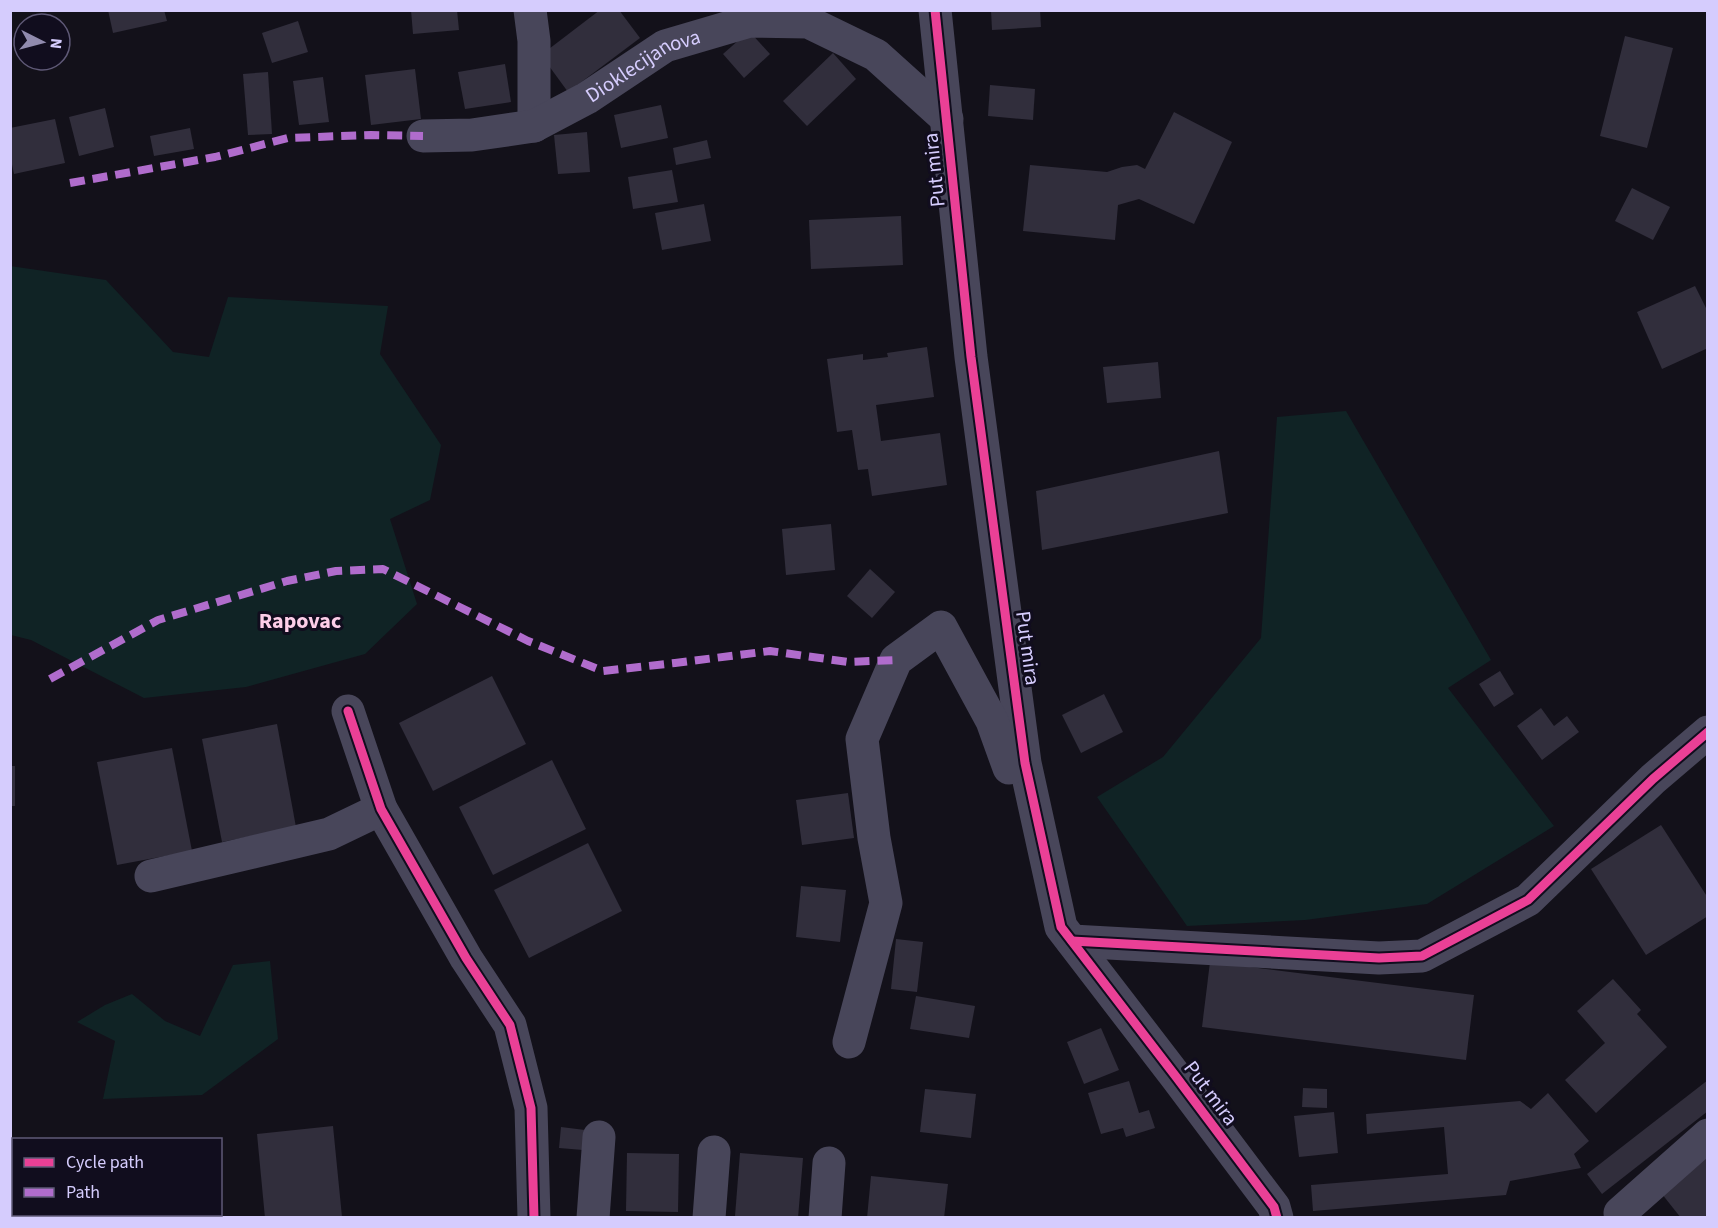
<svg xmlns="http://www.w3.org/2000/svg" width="1718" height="1228" viewBox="0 0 1718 1228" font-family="'Source Sans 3',sans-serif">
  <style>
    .green { fill: #102325 }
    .building { fill: #312e3c }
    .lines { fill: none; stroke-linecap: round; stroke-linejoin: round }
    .minor { stroke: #48465a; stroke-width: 33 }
    .quiet { stroke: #b06ccc; stroke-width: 8; stroke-dasharray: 15 8; stroke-linecap: butt }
    .cycleway-casing { stroke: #110d1e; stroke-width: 13 }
    .cycleway { stroke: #ea4096; stroke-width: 9 }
    .labels { text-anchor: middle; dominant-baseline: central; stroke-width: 6; stroke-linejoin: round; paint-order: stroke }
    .street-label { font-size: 21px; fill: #d5ccfd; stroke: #110d1e }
    .neighbourhood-label { font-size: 22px; font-weight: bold; fill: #fdcee8; stroke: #110d1e }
  </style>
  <rect width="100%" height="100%" fill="#13111a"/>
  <g class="green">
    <polygon points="10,266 106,280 173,352 209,357 228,297 388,306 380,354 441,445 430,500 390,519 417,604 365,654 246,687 144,698 31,640 11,635"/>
    <polygon points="1346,411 1491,660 1448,688 1554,826 1427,904 1305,920 1187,926 1097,797 1163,757 1261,638 1277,417"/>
    <polygon points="270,961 278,1039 202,1095 103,1099 115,1041 77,1022 105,1005 132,994 165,1021 200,1036 233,965"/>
  </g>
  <g class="building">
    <polygon points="108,10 164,10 167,21 113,33"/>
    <polygon points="411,10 457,10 459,30 413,34"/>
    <polygon points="600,10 619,10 640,38 568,92 541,55"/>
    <polygon points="991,10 1040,10 1041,27 992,30"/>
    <polygon points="298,21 308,52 272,63 262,33"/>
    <polygon points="749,31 770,54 744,78 723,54"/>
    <polygon points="1625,36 1673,48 1647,148 1600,136"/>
    <polygon points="833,53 856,79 807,126 783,101"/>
    <polygon points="505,64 511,102 465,109 458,72"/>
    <polygon points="415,69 421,119 371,125 365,75"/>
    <polygon points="268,72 272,134 248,135 243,74"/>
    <polygon points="323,77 329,122 299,125 293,81"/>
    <polygon points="990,85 1035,89 1033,120 988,116"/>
    <polygon points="661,105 668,138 621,148 614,115"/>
    <polygon points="105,108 114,147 79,156 69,117"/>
    <polygon points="1174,112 1232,142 1194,224 1139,199 1118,205 1115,240 1023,231 1030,165 1107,172 1122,167 1137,165 1145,169"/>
    <polygon points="55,119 65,163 14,174 10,155 10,128"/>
    <polygon points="190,128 194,149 154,156 150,136"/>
    <polygon points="587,132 590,172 558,174 554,135"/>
    <polygon points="707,140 711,158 676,165 673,148"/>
    <polygon points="672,170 678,202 633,209 628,177"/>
    <polygon points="1632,188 1670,207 1653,240 1615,221"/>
    <polygon points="704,204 711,241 662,250 655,213"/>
    <polygon points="901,216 903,265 811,269 809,220"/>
    <polygon points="1695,286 1708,312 1708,348 1662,369 1637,312"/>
    <polygon points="927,347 934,397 876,405 881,441 940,433 947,485 872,496 868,469 858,470 852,430 837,432 827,359 863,354 863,360 888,357 887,353"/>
    <polygon points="1158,362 1161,398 1107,403 1103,367"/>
    <polygon points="1219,451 1228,513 1042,550 1036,491"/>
    <polygon points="831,524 835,570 786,575 782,529"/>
    <polygon points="870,569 895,592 872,618 847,596"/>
    <polygon points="1500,671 1514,694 1494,707 1479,684"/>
    <polygon points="492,676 526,744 433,791 399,723"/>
    <polygon points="1104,694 1123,732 1081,753 1062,715"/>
    <polygon points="1541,708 1554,726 1567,716 1579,732 1542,760 1517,726"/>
    <polygon points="277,724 296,827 222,842 202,739"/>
    <polygon points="172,748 192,851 117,865 97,762"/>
    <polygon points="552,760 586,829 493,875 459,807"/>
    <rect x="10" y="766" width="5" height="40"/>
    <polygon points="848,793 854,838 802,845 796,800"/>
    <polygon points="1661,825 1708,898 1708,916 1646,955 1591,869"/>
    <polygon points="588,843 622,911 529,958 494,890"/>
    <polygon points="801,886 846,890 840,942 796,937"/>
    <polygon points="896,939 923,942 917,992 891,989"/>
    <polygon points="1210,962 1474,995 1466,1060 1202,1027"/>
    <polygon points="1613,979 1641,1010 1637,1014 1667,1047 1596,1113 1565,1080 1605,1043 1577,1011"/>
    <polygon points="916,996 975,1006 969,1038 910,1029"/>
    <polygon points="1101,1028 1119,1070 1084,1084 1067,1042"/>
    <polygon points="1708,1080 1708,1111 1602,1194 1587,1174"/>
    <polygon points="1129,1081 1139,1113 1149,1110 1155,1128 1126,1137 1123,1128 1101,1134 1088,1093"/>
    <polygon points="1303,1088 1327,1089 1327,1108 1302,1107"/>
    <polygon points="925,1089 976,1094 971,1138 920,1132"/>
    <polygon points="1548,1093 1589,1141 1574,1154 1581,1168 1510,1181 1506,1195 1313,1211 1311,1185 1448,1174 1444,1127 1367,1134 1366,1114 1520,1101 1531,1109"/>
    <polygon points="1334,1112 1338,1153 1299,1157 1294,1116"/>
    <polygon points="333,1126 342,1217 265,1218 257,1134"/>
    <polygon points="561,1127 585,1130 583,1150 559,1148"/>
    <polygon points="1708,1147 1708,1214 1703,1218 1681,1218 1658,1189"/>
    <polygon points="627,1153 679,1154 678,1212 626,1211"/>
    <polygon points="740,1153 803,1158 798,1218 735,1216"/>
    <polygon points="871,1176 948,1184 944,1218 867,1218"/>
    <rect x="125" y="1214" width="80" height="4"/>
  </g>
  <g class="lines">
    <g class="minor">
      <polyline points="530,10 534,41 534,126"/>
      <polyline points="935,10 971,357 1025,763 1061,927 1177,1078 1274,1207 1277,1218"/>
      <path id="s1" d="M 423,136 L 472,135 L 534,126 L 587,98 L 665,46 L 750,21 L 808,22 L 876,55 L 947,119"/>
      <polyline points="348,711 381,809 466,958 510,1025 531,1108 534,1218"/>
      <polyline points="151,876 329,834 381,809"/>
      <polyline points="1072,941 1379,958 1422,956 1528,900 1653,779 1708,732"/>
      <polyline points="849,1042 886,903 874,838 862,739 896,660 941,627 992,721 1009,768 1023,763"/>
      <polyline points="1620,1213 1708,1135"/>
      <polyline points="99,1214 100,1218"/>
      <polyline points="593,1218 599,1137"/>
      <polyline points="709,1218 714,1152"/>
      <polyline points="825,1218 829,1163"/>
    </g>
    <g class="quiet">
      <polyline points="70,183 215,157 288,138 371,135 423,136"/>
      <polyline points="50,679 158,620 287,581 336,571 383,569 528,641 603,671 675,663 770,651 848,662 896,660"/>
    </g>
    <defs>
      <g id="cycleway">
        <polyline points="935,10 971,357 1025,763 1061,927 1177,1078 1274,1207 1277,1218"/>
        <polyline points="348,711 381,809 466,958 510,1025 531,1108 534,1218"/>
        <polyline points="1072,941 1379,958 1422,956 1528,900 1653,779 1708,732"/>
      </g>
    </defs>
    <use href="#cycleway" class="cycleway-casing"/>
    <use href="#cycleway" class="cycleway"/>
  </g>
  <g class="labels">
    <g class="street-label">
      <text stroke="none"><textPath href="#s1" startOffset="237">Dioklecijanova</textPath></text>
      <text transform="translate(934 170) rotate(-96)">Put mira</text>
      <text transform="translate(1028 648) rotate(82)">Put mira</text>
      <text transform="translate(1211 1093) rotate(53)">Put mira</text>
    </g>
    <g class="neighbourhood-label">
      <text x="300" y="621">Rapovac</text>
    </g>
  </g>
  <rect width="1718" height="1228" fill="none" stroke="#d5ccfd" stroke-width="24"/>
  <rect x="12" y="1138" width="210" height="78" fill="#110d1e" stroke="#5f5977" stroke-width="1.5"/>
  <rect x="24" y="1158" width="30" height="9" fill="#ea4096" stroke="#5f5977" stroke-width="1.5"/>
  <text x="66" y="1168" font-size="18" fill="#d5ccfd">Cycle path</text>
  <rect x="24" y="1188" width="30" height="9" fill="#b06ccc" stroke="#5f5977" stroke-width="1.5"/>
  <text x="66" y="1198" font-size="18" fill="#d5ccfd">Path</text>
  <g transform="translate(42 42) rotate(96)"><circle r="28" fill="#110d1e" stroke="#5f5977" stroke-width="1.5"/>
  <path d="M0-4.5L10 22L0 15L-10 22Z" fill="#918bae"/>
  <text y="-9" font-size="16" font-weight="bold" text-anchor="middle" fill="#d5ccfd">N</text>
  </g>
</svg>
